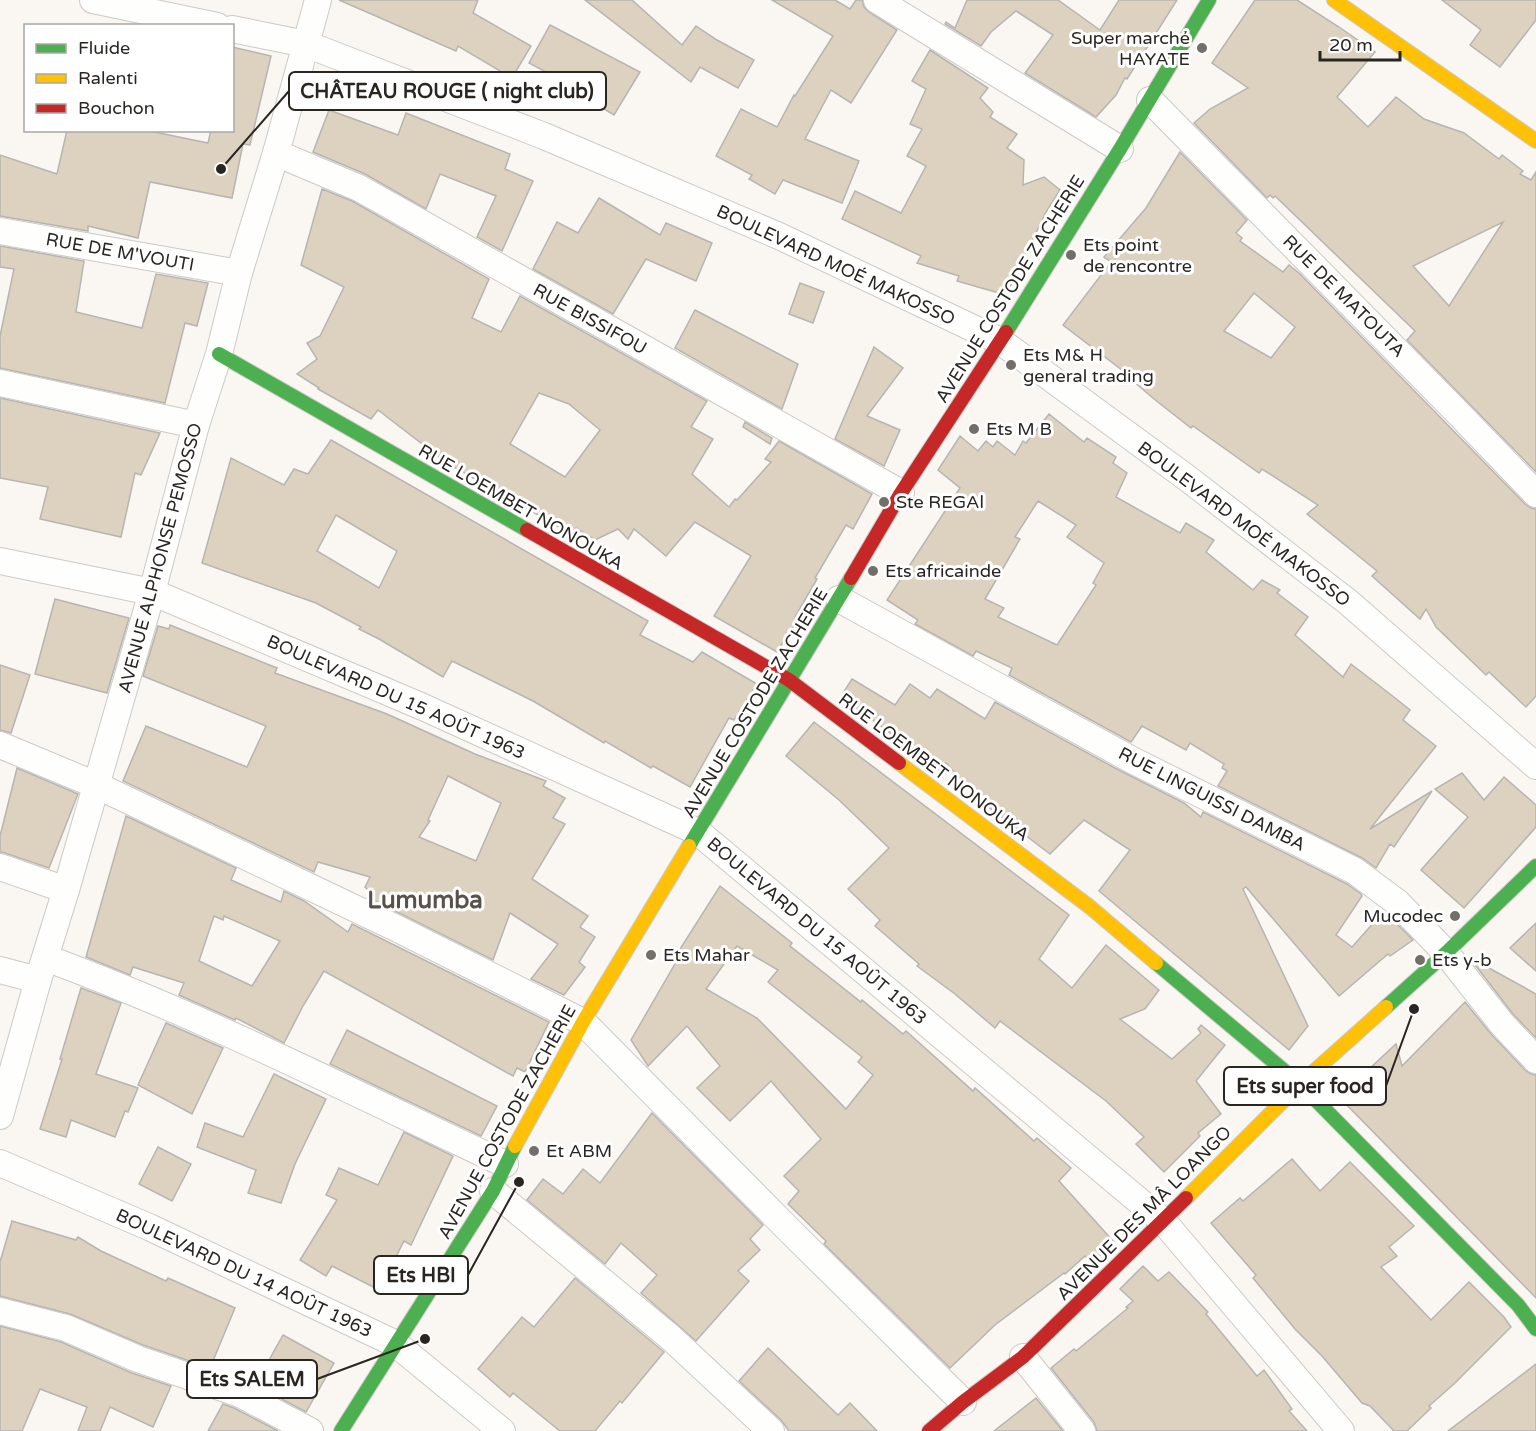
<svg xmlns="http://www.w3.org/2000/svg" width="1536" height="1431" viewBox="0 0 1536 1431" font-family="'Varela Round',sans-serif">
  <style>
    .building { fill: #ddd1bf; stroke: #b7b5b1; stroke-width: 1.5; fill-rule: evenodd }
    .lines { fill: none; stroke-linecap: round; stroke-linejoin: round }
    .street-casing { stroke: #cdcac6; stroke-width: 28 }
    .fast-casing { stroke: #cdcac6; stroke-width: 16 }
    .slow-casing { stroke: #cdcac6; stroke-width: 16 }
    .jam-casing { stroke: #cdcac6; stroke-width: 16 }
    .street { stroke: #fefefd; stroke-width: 26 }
    .fast { stroke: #4caf50; stroke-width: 14 }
    .slow { stroke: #ffc107; stroke-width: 14 }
    .jam { stroke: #c62828; stroke-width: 14 }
    .poi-dot { fill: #726f6b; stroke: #fff; stroke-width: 2 }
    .labels { text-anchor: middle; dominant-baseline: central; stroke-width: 6; stroke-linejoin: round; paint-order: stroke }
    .poi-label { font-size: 18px; fill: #292622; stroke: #fff; text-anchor: start }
    .street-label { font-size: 18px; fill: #292622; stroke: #fff }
    .district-label { font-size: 24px; font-weight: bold; fill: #59524a; stroke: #fff }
    .leader { fill: none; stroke: #292622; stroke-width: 2 }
    .callout-dot { fill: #292622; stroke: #fff; stroke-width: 2 }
    .callout { fill: #fff; stroke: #292622; stroke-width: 2 }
    .callout-label { font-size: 20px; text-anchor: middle; font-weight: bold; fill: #292622 }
  </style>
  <rect width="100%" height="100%" fill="#faf7f2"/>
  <g class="building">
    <polygon points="339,0 478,0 473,13 531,46 512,78 458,46 456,51"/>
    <polygon points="585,0 632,0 682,45 696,26 717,40 754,60 738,88 700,67 691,82"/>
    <polygon points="772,0 835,0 850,9 856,0 862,0 864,7 869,12 897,30 851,103 831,90 805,139 859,161 842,203 783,180 775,194 749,179 752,175 716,156 741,109 777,127 794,95 795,96 833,36"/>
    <polygon points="967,0 1058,0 1100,30 1119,0 1177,0 1127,79 1125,78 1116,95 1096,117 1025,73 1053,35 1016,11 991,32 981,46 945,24 946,22 955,28"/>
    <path d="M 1255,0 L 1297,0 L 1339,27 L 1375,52 L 1337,97 L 1368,127 L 1396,97 L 1424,119 L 1464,133 L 1499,159 L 1502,155 L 1523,171 L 1520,174 L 1531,180 L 1536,172 L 1536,472 L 1407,340 L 1415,331 L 1275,196 L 1273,198 L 1270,195 L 1267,198 L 1194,123 L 1210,109 L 1248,88 L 1212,63 ZM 1503,222 L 1449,306 L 1413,266 Z"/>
    <polygon points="1442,0 1536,0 1536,20 1500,67 1470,45 1481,30"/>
    <polygon points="550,25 640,72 614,115 572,90 574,87 529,63"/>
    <polygon points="232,47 271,56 250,145 243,144 232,198 150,182 138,238 88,226 88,231 0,216 0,155 57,174 67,130 145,130 208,143 211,130 232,130"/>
    <polygon points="930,50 988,88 980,98 993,112 990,117 1017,134 1007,148 1024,160 1023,185 1044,177 1060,190 1046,212 1006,295 957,281 959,276 917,263 921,256 842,219 855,191 901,213 926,166 907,156 922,129 910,124 926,89 912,81"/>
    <polygon points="329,110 398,135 406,113 510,154 505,169 533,181 502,251 477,237 496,196 440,174 426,209 365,174 313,152"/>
    <path d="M 1180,152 L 1247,220 L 1236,233 L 1242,238 L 1240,241 L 1283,272 L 1289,265 L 1299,273 L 1525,504 L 1531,508 L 1536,509 L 1536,696 L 1526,707 L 1489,672 L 1486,675 L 1436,627 L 1426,609 L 1420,619 L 1372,576 L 1377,571 L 1307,514 L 1318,505 L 1262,469 L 1259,473 L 1193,426 L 1191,428 L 1154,399 L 1133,381 L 1135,380 L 1063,325 L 1111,262 L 1104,257 L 1146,208 ZM 1254,293 L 1295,327 L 1271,358 L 1224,331 Z"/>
    <path d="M 322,189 L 352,201 L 489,279 L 472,318 L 501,332 L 520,296 L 707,401 L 691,427 L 713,439 L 692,474 L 729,507 L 735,499 L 737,500 L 771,462 L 765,459 L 779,441 L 872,494 L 853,529 L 846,525 L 815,578 L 817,579 L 795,617 L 798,619 L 777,652 L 714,616 L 751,556 L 695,522 L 666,556 L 634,529 L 628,539 L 618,529 L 595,540 L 576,528 L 573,535 L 447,463 L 378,410 L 371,419 L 318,389 L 319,388 L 297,374 L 317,359 L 307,343 L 320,336 L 344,287 L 301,265 ZM 539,393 L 569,404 L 600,430 L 565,477 L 510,444 Z"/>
    <polygon points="599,198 660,235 666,223 712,243 696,281 646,259 613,314 533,269 557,222 578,233"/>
    <polygon points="0,246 84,261 76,312 142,328 156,274 208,283 197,326 185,323 165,403 0,368 0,336 14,269 0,267"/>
    <polygon points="800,283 824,292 813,323 789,314"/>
    <polygon points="695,310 798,364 782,409 675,348"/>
    <polygon points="874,347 903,368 867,416 900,430 884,466 835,439"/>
    <polygon points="0,398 160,433 141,475 135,473 121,537 40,519 48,487 0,478"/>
    <path d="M 1049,414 L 1084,442 L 1087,438 L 1116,457 L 1113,463 L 1127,473 L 1116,497 L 1180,533 L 1186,523 L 1214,540 L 1206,552 L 1253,590 L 1262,580 L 1280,590 L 1277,593 L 1308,617 L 1295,635 L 1343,677 L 1351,664 L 1390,694 L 1410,710 L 1403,720 L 1436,746 L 1370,829 L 1432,791 L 1394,847 L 1390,844 L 1376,868 L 1362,858 L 1218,786 L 1227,771 L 1222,768 L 1224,764 L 1190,743 L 1186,750 L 1142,726 L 1131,742 L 1009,675 L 1012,668 L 976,651 L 973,656 L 915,624 L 918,620 L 887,600 L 960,488 L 938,470 L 960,436 L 978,451 L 986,441 L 993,447 L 997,441 L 1015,455 L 1023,441 L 1026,443 ZM 1038,501 L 1076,525 L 1067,537 L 1104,563 L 1093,583 L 1096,585 L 1057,645 L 998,617 L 1004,608 L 985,599 L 1020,539 L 1015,537 Z"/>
    <polygon points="745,422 772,438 770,444 743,427"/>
    <path d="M 331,440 L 648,621 L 640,635 L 693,662 L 702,652 L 757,684 L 734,720 L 729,718 L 690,787 L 653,766 L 651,768 L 605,741 L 604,743 L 533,701 L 452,661 L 443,677 L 379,639 L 359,629 L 361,627 L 316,603 L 202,563 L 231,458 L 284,485 L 294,469 L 308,474 ZM 336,515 L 397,551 L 379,588 L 317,551 Z"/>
    <polygon points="55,599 129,618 107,693 35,674"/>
    <path d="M 170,625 L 277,668 L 275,673 L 387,714 L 475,754 L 546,781 L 543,786 L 565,798 L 553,818 L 565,824 L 532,879 L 588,916 L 580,927 L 595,937 L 579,962 L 585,967 L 564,995 L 531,979 L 558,944 L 510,913 L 493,960 L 367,897 L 370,892 L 365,887 L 370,877 L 318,862 L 314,872 L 123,781 L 146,726 L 247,767 L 266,726 L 143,676 L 158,626 L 169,629 ZM 448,776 L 501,803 L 476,861 L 419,837 L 430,821 L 428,820 Z"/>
    <polygon points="0,665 30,675 11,733 0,730"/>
    <polygon points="852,679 895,705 910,684 930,698 937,689 985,719 995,702 1113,767 1184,803 1201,817 1203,812 1347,884 1361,894 1362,896 1336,935 1352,947 1384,911 1413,940 1390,956 1388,954 1339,996 1246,887 1243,889 1308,1026 1289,1050 1099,891 1130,850 1084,820 1050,854 979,800 946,763 939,770 841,696"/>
    <polygon points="814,722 1069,915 1039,959 1072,988 1106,945 1159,990 1145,1009 1120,1019 1172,1059 1201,1033 1198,1029 1201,1025 1225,1045 1196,1081 1221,1114 1198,1133 1200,1136 1164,1172 1136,1144 1144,1137 1106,1101 1000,1021 995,1028 955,994 917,966 919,964 875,926 880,920 848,889 889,848 839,800 786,756"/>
    <polygon points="17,768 78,794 49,868 5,853 0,852 0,836"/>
    <polygon points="1462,773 1484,800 1504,777 1536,805 1536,827 1464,908 1421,870 1468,817 1435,789"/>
    <path d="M 126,816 L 236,868 L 231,880 L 281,902 L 284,891 L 304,901 L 348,932 L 352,924 L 549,1022 L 525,1072 L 517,1068 L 513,1076 L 324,971 L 303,1006 L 284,1043 L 236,1018 L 235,1020 L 179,995 L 184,983 L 133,967 L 130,975 L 86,957 ZM 214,916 L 223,920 L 224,916 L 280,941 L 252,986 L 199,961 Z"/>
    <path d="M 720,886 L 792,943 L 790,946 L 861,1002 L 862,1000 L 903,1034 L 906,1031 L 973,1091 L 975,1088 L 1034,1141 L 1037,1138 L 1071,1168 L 1059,1181 L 1114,1242 L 1093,1263 L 1085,1256 L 1065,1274 L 1064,1273 L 995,1325 L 950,1368 L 824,1244 L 826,1241 L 788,1204 L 799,1191 L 784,1176 L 821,1139 L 771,1081 L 730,1121 L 697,1088 L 720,1066 L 687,1026 L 648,1066 L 631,1040 L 676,962 L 673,960 ZM 737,946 L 778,970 L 768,982 L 862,1057 L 858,1062 L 873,1075 L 846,1109 L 757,1018 L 706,989 Z"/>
    <polygon points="1536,923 1536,971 1510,948"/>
    <polygon points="1469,957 1536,994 1536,1038 1513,1014"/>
    <polygon points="81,988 121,1003 96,1074 138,1088 128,1112 125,1111 115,1137 71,1120 66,1137 40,1129 62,1059 60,1059"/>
    <polygon points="1465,1002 1491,1034 1525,1070 1531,1074 1536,1075 1536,1298 1339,1097 1396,1044 1402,1066"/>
    <polygon points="166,1023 223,1048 192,1114 138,1085"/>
    <polygon points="347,1030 497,1106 481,1136 330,1064"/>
    <polygon points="274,1074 326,1099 295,1164 281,1203 248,1193 256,1170 197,1147 205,1123 243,1137"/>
    <polygon points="652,1113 763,1225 750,1239 760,1250 738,1271 749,1281 696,1341 641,1293 657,1275 621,1243 605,1264 527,1200 543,1179 563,1194 583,1169 600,1183"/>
    <polygon points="404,1132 453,1156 411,1245 404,1241 379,1290 332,1266 326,1276 300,1260 337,1200 326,1195 339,1168 378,1185"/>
    <polygon points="158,1147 191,1164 172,1201 139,1184"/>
    <polygon points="1292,1159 1320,1191 1350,1162 1414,1226 1389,1247 1397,1256 1381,1267 1431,1320 1469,1282 1504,1317 1511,1327 1454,1384 1429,1406 1431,1408 1407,1431 1394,1431 1370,1406 1362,1403 1322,1356 1295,1329 1253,1278 1256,1275 1211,1223 1240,1198 1243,1201"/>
    <polygon points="12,1221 76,1240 78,1237 101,1251 166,1281 168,1278 235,1308 210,1368 143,1345 70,1314 0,1296 0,1262"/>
    <polygon points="1143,1266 1158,1281 1169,1272 1208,1312 1206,1314 1257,1376 1264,1370 1292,1409 1289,1411 1307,1431 1097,1431 1094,1422 1051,1368 1074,1349 1076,1351 1128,1308 1126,1307 1133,1301 1120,1289"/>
    <polygon points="575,1278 664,1352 622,1403 620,1401 595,1431 560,1431 513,1393 510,1397 478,1369 522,1317 534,1327"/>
    <polygon points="0,1326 61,1342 132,1373 171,1386 153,1427 110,1407 100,1431 78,1431 87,1407 40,1389 22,1431 0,1431"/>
    <polygon points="283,1335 334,1363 306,1412 255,1385"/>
    <polygon points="768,1348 838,1415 850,1403 877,1431 789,1431 781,1420 739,1381"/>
    <polygon points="1536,1364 1536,1431 1448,1431"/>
    <polygon points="1036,1398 1063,1431 994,1431"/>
    <polygon points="223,1404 234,1408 278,1431 208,1431"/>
  </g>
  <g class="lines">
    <defs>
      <g id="street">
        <polyline points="93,0 217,26"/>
        <polyline points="877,0 1120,149"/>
        <polyline points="232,29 306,44 544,136 779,236 1000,341 1187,478 1348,602 1536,766"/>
        <polyline points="1150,100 1461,416 1536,494"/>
        <polyline points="276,153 359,188 901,493"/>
        <polyline points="0,231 239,273"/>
        <polyline points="0,383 196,425"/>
        <polyline points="0,561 152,592 423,707 698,832 1163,1221 1341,1431"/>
        <polyline points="839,599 1132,760 1355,871 1398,903 1446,953 1502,1024 1536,1060"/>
        <polyline points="0,745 96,785 396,928 583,1022 790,1231 963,1402"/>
        <polyline points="0,867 66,890"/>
        <path d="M 46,958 C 203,1016 354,1093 505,1164"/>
        <polyline points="0,970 38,980"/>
        <polyline points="0,1116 38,980 66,890 152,592 196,425 219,354 239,273 276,153 318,0"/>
        <polyline points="0,1163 149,1227 396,1344 502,1431"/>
        <polyline points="493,1191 670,1337 771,1431"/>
        <polyline points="0,1311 66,1328 138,1359 240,1394 310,1431"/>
        <polyline points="1023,1357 1082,1431"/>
      </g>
      <g id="fast">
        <polyline points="1006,332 1120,149 1209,0"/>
        <polyline points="219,354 527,530"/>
        <polyline points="689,846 851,578"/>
        <polyline points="1156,963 1300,1084 1518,1305 1536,1329"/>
        <polyline points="1386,1007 1446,953 1536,866"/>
        <polyline points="341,1431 493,1191 515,1146"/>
      </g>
      <g id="slow">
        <polyline points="1334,0 1536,141"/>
        <polyline points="899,763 1090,907 1156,963"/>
        <polyline points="515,1146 583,1022 689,846"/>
        <polyline points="1186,1198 1300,1084 1386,1007"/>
      </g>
      <g id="jam">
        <polyline points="527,530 789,680 899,763"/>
        <polyline points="851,578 901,493 1006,332"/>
        <polyline points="929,1431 963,1402 1023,1357 1186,1198"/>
      </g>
    </defs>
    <use href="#street" class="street-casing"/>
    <use href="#fast" class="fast-casing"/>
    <use href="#slow" class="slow-casing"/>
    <use href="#jam" class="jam-casing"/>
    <use href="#street" class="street"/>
    <use href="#fast" class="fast"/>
    <use href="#slow" class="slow"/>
    <use href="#jam" class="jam"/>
  </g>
  <g class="poi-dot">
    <circle cx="1202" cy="48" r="6"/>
    <circle cx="1071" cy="255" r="6"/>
    <circle cx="1011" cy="365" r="6"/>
    <circle cx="974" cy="429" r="6"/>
    <circle cx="884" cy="502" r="6"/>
    <circle cx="873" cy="571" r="6"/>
    <circle cx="1455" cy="916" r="6"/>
    <circle cx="651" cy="955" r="6"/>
    <circle cx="1420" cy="960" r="6"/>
    <circle cx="534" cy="1151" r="6"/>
  </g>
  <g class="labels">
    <g class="poi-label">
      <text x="1190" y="38" text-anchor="end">Super marché<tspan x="1190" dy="21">HAYATE</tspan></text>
      <text x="1083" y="245">Ets point<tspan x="1083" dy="21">de rencontre</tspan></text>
      <text x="1023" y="355">Ets M&amp; H<tspan x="1023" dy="21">general trading</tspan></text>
      <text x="986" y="429">Ets M B</text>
      <text x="896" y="502">Ste REGAl</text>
      <text x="885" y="571">Ets africainde</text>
      <text x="1443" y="916" text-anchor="end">Mucodec</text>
      <text x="663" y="955">Ets Mahar</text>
      <text x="1432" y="960">Ets y-b</text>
      <text x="546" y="1151">Et ABM</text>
    </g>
    <g class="street-label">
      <text transform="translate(120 252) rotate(10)">RUE DE M'VOUTI</text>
      <text transform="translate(836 265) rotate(25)">BOULEVARD MOÉ MAKOSSO</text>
      <text transform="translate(1010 289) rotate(-58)">AVENUE COSTODE ZACHERIE</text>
      <text transform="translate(1344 296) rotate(45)">RUE DE MATOUTA</text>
      <text transform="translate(590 319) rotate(29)">RUE BISSIFOU</text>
      <text transform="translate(521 507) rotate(30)">RUE LOEMBET NONOUKA</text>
      <text transform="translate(1244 524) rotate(37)">BOULEVARD MOÉ MAKOSSO</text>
      <text transform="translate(160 558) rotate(-75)">AVENUE ALPHONSE PEMOSSO</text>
      <text transform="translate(396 697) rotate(24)">BOULEVARD DU 15 AOÛT 1963</text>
      <text transform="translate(755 703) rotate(-59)">AVENUE COSTODE ZACHERIE</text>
      <text transform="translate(934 767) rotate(37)">RUE LOEMBET NONOUKA</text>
      <text transform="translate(1212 799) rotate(27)">RUE LINGUISSI DAMBA</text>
      <text transform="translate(817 931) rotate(40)">BOULEVARD DU 15 AOÛT 1963</text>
      <text transform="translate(507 1122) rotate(-61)">AVENUE COSTODE ZACHERIE</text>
      <text transform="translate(1144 1213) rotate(-45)">AVENUE DES MÂ LOANGO</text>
      <text transform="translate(244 1273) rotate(25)">BOULEVARD DU 14 AOÛT 1963</text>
    </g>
    <g class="district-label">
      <text x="425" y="900">Lumumba</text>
    </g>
  </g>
  <path class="leader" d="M221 169L289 91M1414 1009L1386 1086M519 1182L468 1275M425 1339L317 1379"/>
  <g class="callout-dot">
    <circle cx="221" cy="169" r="6"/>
    <circle cx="1414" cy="1009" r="6"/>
    <circle cx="519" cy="1182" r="6"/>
    <circle cx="425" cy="1339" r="6"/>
  </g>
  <g class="callout">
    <rect x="289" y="72" width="317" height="38" rx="6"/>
    <rect x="1224" y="1067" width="162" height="38" rx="6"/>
    <rect x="374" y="1256" width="94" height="38" rx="6"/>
    <rect x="187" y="1360" width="130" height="38" rx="6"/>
  </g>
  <g class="callout-label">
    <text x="447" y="98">CHÂTEAU ROUGE ( night club)</text>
    <text x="1305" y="1093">Ets super food</text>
    <text x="421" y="1282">Ets HBI</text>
    <text x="252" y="1386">Ets SALEM</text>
  </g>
  <rect x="24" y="24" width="210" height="108" fill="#ffffff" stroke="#a9a8a7" stroke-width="1.5"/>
  <rect x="36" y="44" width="30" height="9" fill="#4caf50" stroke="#a9a8a7" stroke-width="1.5"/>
  <text x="78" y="54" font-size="18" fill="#292622">Fluide</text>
  <rect x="36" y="74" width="30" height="9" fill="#ffc107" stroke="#a9a8a7" stroke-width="1.5"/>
  <text x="78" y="84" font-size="18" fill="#292622">Ralenti</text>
  <rect x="36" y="104" width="30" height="9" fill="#c62828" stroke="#a9a8a7" stroke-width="1.5"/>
  <text x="78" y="114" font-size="18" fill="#292622">Bouchon</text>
  <path d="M1320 51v9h80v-9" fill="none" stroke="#292622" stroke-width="3"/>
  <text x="1329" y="51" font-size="18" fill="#292622" stroke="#ffffff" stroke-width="4.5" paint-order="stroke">20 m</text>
</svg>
